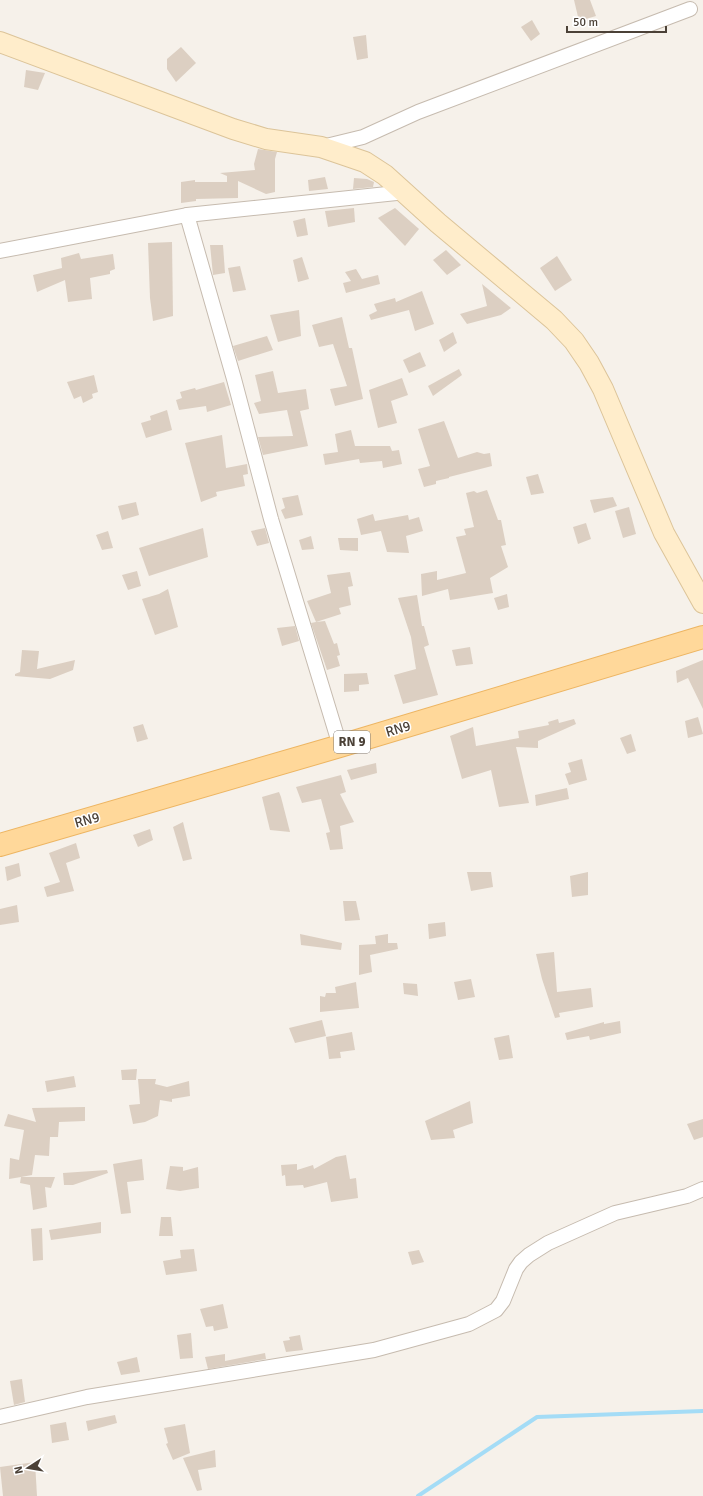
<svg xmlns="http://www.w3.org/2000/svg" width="703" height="1496" viewBox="0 0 703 1496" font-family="Signika,sans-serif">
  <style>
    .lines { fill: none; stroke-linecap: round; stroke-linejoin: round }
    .stream { stroke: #a4dcf6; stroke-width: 4 }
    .building { fill: #dccfc2 }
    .minor-casing { stroke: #c6bbaf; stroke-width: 16 }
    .secondary-casing { stroke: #dcc499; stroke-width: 22 }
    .primary-casing { stroke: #edb562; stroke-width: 24 }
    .minor { stroke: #fff; stroke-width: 14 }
    .secondary { stroke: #ffedcb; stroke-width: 20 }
    .primary { stroke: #ffd89a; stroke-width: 22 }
    .labels { text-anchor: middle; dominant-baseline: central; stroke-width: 3; stroke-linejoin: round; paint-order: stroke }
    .shield { fill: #fff; stroke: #817a73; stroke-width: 1 }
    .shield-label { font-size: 13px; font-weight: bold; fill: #4b4137 }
    .street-label { font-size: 14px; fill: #4b4137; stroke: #fff }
  </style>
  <rect width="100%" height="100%" fill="#f6f1ea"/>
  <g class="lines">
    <polyline class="stream" points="418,1496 537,1417 703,1411"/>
  </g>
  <g class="building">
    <polygon points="574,0 590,0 596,16 579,21"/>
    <polygon points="532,20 540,34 531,41 521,27"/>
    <polygon points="366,35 368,58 357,60 353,37"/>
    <polygon points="181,47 196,63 176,82 167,69 167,59"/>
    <polygon points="26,70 45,73 38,90 24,87"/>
    <polygon points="258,149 277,152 275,159 275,192 266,194 238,181 238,198 196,199 196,201 181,203 181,182 195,180 195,182 227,182 227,176 220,173 255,170 254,164"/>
    <polygon points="325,177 328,189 309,191 308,180"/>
    <polygon points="354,178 367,179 374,182 373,187 353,189"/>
    <polygon points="354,208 355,222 328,227 325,211"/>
    <polygon points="395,208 419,229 405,246 378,218"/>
    <polygon points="305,218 308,235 297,237 293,221"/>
    <polygon points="172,242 173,316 153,321 150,298 148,243"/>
    <polygon points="210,245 223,245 225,273 213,275"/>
    <polygon points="446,250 461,265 447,275 433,260"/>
    <polygon points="79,253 81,259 113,254 115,269 110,271 110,274 90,278 92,299 68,302 65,280 37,292 33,275 62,268 61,258"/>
    <polygon points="557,256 572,280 555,291 540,268"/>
    <polygon points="302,257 309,279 298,282 293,260"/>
    <polygon points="240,266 246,290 233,292 228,268"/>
    <polygon points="356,269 362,279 378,275 380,284 346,293 343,283 351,281 345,272"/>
    <polygon points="482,284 511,308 501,315 467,324 460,314 487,306"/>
    <polygon points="422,291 434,324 415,331 409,310 371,320 369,315 377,311 374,304 395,298 396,302"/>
    <polygon points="299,310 301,336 278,342 270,315"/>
    <polygon points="342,317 349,348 352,348 363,399 335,406 330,389 347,386 333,344 319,347 312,325"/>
    <polygon points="453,332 457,343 444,352 439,340"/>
    <polygon points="267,336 273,350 238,361 233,346"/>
    <polygon points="420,352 426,366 409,373 403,360"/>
    <polygon points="459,369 462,375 433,396 428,386"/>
    <polygon points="273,371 278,393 306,389 309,409 300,411 308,446 263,455 258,437 293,436 287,410 259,414 254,403 261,401 255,375"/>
    <polygon points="94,375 98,392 92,394 93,398 83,403 81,396 74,399 67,382"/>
    <polygon points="402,378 408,395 391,401 397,423 378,428 369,390"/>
    <polygon points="224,382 231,405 207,412 206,406 179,410 176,400 182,398 180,392 195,388 196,390"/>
    <polygon points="167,410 172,430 146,438 141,423 151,420 150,416"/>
    <polygon points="444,421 458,458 477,452 484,454 490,453 492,466 449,477 449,478 436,481 436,484 424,487 418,469 430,466 418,429"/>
    <polygon points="351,430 355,446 390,446 392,451 399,450 402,464 383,468 382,461 360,463 359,459 325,465 323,454 338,452 335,434"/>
    <polygon points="222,435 226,468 247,464 248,474 243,475 245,486 216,492 217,496 201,502 185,443"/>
    <polygon points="538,474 544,493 531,495 526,477"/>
    <polygon points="487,490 498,520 501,520 506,545 501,546 508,567 490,578 493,593 450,600 448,589 422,596 421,574 437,571 437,580 466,573 456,537 466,535 464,529 474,527 466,493 474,491 477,493"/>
    <polygon points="298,495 303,515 285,519 281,510 285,508 282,498"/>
    <polygon points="613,497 617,506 594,513 590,500"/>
    <polygon points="136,502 139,515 122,520 118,506"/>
    <polygon points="629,507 636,534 623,538 615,511"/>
    <polygon points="373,514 375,521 408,515 409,520 419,517 423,531 406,536 409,553 387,552 381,531 361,535 357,519"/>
    <polygon points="586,523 591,539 578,544 573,527"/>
    <polygon points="203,528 208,557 149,576 139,548"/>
    <polygon points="265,528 269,543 257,546 251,531"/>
    <polygon points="108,531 113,548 102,550 96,535"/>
    <polygon points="311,536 314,549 302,550 299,540"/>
    <polygon points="338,538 358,538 358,551 340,550"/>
    <polygon points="137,571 141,586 128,590 122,575"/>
    <polygon points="350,572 353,586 348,587 351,605 339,608 341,614 316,622 325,621 334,644 337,643 340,655 337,656 340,666 327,670 311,623 316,622 307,601 331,593 327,575"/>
    <polygon points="168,589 178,627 155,635 142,599 159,594"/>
    <polygon points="507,594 509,607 498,610 494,598"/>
    <polygon points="417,595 422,626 424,626 429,645 424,647 438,695 403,704 394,675 416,669 411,637 398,598"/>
    <polygon points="295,626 299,641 282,646 277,628"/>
    <polygon points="470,647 473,664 456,666 452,650"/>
    <polygon points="22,650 39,651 37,669 75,660 73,670 50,679 15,676 15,674 20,672"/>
    <polygon points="703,660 703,709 688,678 677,683 676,671"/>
    <polygon points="367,673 369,684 359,685 359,691 344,692 344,674"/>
    <polygon points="698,717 703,734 688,738 685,721"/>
    <polygon points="558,719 559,723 574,719 576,724 538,741 538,748 516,747 529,803 499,807 491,770 462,779 450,736 473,727 476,746 519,738 518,731 549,725 548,722"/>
    <polygon points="143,724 148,739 137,742 133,727"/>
    <polygon points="631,734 636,751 627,754 620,738"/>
    <polygon points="582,759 587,780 569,785 565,774 571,772 568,763"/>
    <polygon points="376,763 377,773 351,780 347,770"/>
    <polygon points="341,775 346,792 340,794 354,822 340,826 343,849 330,850 326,833 330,832 321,799 302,803 296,787"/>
    <polygon points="567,788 569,799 536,806 535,795"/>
    <polygon points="279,792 281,797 290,832 270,830 262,797"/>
    <polygon points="183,822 192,859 183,861 173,827"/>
    <polygon points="150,829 153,840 138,847 133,835"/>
    <polygon points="76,843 80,858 66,863 74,891 47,897 44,887 60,882 49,853"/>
    <polygon points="19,863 21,876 7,881 5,867"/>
    <polygon points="467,872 491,872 493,887 471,891"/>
    <polygon points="588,872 588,895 572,897 570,876"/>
    <polygon points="343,901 356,901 360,920 345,921"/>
    <polygon points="17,905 19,922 0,925 0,909"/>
    <polygon points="445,922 446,936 429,939 428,924"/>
    <polygon points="300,934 342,943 341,950 301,945"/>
    <polygon points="388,934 388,943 397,943 398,949 370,955 372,972 359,975 359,945 376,944 375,936"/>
    <polygon points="554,952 557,992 591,988 593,1007 559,1013 560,1017 555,1018 542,979 536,954"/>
    <polygon points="471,979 475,997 458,1000 454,982"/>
    <polygon points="356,982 359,1008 320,1012 320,996 325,997 326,993 336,993 335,987"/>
    <polygon points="403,983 417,984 418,996 404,994"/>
    <polygon points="322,1020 326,1036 295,1043 289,1028"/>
    <polygon points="620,1021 621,1033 590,1040 589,1036 567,1040 565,1033 604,1022 604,1024"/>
    <polygon points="352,1032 355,1050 340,1052 341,1058 329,1059 326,1037"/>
    <polygon points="509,1035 513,1058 499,1060 494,1038"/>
    <polygon points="137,1069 136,1080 122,1080 121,1070"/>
    <polygon points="74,1076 76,1087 47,1092 45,1081"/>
    <polygon points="138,1079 156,1079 155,1084 167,1087 189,1081 190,1096 172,1099 172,1102 160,1100 158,1116 145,1122 133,1124 129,1105 140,1104"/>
    <polygon points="470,1101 473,1123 453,1130 455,1138 431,1140 425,1121"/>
    <polygon points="85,1107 85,1121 59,1122 58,1137 50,1137 49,1156 35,1155 32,1175 21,1177 55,1177 51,1188 45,1187 47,1207 33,1210 30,1185 20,1183 21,1177 9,1179 10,1158 19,1160 24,1130 4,1126 8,1114 36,1122 32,1108"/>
    <polygon points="703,1119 703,1137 694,1140 687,1124"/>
    <polygon points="346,1155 350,1179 356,1178 358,1198 331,1202 327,1182 304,1188 303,1185 286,1186 285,1175 282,1176 281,1165 297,1164 297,1170 313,1165 314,1169 336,1157"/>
    <polygon points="142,1159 144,1180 127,1182 131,1213 121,1214 113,1164"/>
    <polygon points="170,1166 183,1167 183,1171 198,1167 199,1188 180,1191 166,1189"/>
    <polygon points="107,1170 108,1173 73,1185 64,1185 63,1173"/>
    <polygon points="161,1217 171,1217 173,1236 159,1236"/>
    <polygon points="101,1222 101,1233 51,1240 49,1230"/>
    <polygon points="42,1228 43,1260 33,1261 31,1229"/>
    <polygon points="194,1249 197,1271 166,1275 163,1261 181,1258 180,1250"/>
    <polygon points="419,1250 424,1262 412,1265 408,1252"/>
    <polygon points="223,1304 228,1328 214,1331 213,1326 206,1327 200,1309"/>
    <polygon points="191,1333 193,1358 180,1359 177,1335"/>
    <polygon points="300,1335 303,1350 286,1352 283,1341 290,1340 289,1337"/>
    <polygon points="265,1353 266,1359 208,1369 205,1357 225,1354 225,1361"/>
    <polygon points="137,1357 140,1372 121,1375 117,1362"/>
    <polygon points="22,1379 25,1402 14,1405 10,1381"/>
    <polygon points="115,1415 117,1423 88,1431 86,1421"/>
    <polygon points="66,1422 69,1440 52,1443 50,1425"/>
    <polygon points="185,1424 190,1453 173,1460 166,1444 168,1443 164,1428"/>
    <polygon points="215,1450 216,1467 198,1470 202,1490 197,1491 183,1458"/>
    <polygon points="35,1462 37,1496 3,1496 0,1467"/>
  </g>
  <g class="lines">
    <defs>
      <g id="minor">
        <polyline points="322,147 363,137 418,112 690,9"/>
        <polyline points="187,215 234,379 271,519 340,746"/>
        <polyline points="0,251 187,215 406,192"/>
        <polyline points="0,1417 87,1397 374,1350 469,1324 496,1310 503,1301 516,1269 521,1262 529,1255 548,1243 615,1213 687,1196 703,1189"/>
      </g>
      <polyline id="secondary" points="0,42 233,129 266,139 321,147 365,162 385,175 438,223 554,320 574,341 589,363 603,389 664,533 703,603"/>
      <polyline id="primary" points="0,845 340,746 703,637"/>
    </defs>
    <use href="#minor" class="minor-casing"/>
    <use href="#secondary" class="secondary-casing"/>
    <use href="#primary" class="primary-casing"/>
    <use href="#minor" class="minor"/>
    <use href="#secondary" class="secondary"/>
    <use href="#primary" class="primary"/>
  </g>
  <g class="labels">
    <rect class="shield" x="334" y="731" width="36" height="22" rx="3"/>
    <g class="shield-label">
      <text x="352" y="742">RN 9</text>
    </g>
    <g class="street-label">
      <text transform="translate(398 729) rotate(-17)">RN9</text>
      <text transform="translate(87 820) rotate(-16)">RN9</text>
    </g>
  </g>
  <g transform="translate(28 1468) rotate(258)" stroke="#ffffff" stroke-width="3" paint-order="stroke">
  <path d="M0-3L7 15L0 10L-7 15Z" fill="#4b4137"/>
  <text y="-6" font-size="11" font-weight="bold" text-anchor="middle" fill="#4b4137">N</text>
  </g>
  <path d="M567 26v6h99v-6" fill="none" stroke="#4b4137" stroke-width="2"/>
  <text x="573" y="26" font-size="12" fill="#4b4137" stroke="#ffffff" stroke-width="3" paint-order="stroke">50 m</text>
</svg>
